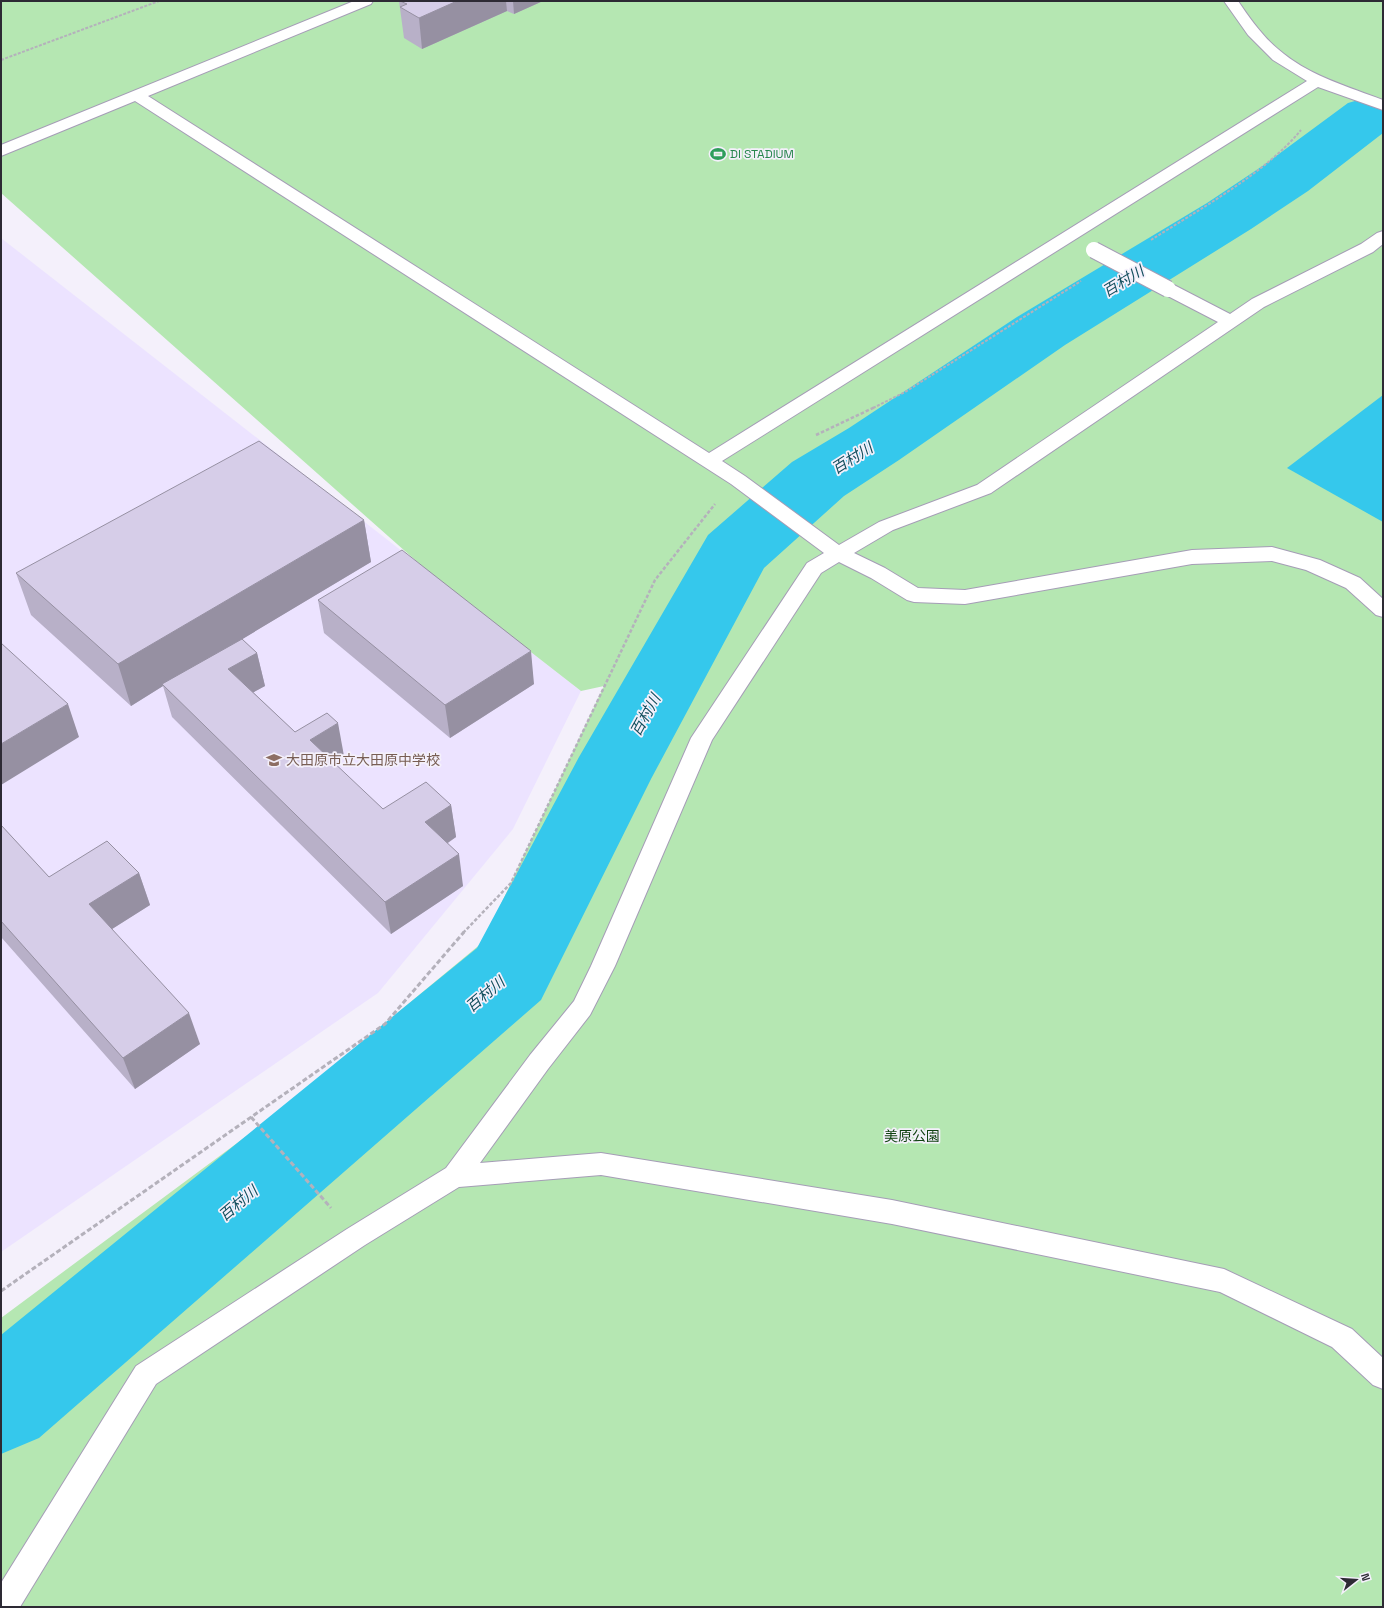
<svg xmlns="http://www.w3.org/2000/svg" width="1384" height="1608" viewBox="0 0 1384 1608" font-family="'Space Grotesk','Noto Sans JP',sans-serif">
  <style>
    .built { fill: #ece3ff }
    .green { fill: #b5e7b2 }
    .water { fill: #35c8ec }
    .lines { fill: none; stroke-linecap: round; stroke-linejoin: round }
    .river { fill: #35c8ec; fill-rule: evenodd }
    .minor-casing { stroke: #a59db6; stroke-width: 2 }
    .path-far2 { stroke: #b4b1bb; stroke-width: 2; stroke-dasharray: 3 1.5; stroke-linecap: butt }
    .path-far1 { stroke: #b4b1bb; stroke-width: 2.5; stroke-dasharray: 3.5 2; stroke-linecap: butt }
    .path { stroke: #b4b1bb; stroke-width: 3; stroke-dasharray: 5 2.5; stroke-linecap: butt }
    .minor { fill: #fff; fill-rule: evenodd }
    .minor-bridge-casing { stroke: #a59db6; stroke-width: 18; stroke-linecap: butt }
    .minor-bridge { stroke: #fff; stroke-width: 16 }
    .wall { fill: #b8b0c8 }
    .shaded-wall { fill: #9690a2 }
    .building { fill: #d6cde8; stroke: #9690a2 }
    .labels { text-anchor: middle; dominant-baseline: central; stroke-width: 3.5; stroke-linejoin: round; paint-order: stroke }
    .far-leisure-label { font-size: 12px; fill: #27864d; stroke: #f4f0fb; text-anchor: start }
    .education-label { font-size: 14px; fill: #785e54; stroke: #f4f0fb; text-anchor: start }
    .park-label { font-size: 14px; fill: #104211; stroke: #f4f0fb }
    .water-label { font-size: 15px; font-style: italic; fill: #124e5d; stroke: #f4f0fb }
  </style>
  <rect width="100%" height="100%" fill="#f4f0fb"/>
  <polygon class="built" points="1,238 581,691 513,829 378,993 1,1252"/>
  <polygon class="green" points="1,1 1383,1 1383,1607 1,1607 1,1318 268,1120 483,942 604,686 581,691 432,575 1,193"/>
  <polygon class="water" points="1383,395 1383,522 1287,468"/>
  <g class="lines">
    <polygon class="river" points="1369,97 1383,101 1383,133 1308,191 1251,229 1065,345 899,460 844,496 764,568 651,779 541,1000 39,1438 1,1454 1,1335 477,948 579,757 708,535 792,462 849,428 1017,317 1207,203 1264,165 1348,103"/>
    <defs>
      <path id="minor" d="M 354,1 L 373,1 L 371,4 L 148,96 L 709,453 L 1307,81 L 1273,60 L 1248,35 L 1224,1 L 1238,1 C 1251,20 1265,40 1284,54 C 1313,77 1349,87 1383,100 L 1383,110 L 1318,87 L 722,461 L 745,476 L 839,545 L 879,522 L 977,485 L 1218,322 L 1162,293 L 1160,289 L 1162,285 L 1168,284 L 1174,285 L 1230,314 L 1252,299 L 1361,244 L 1377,233 L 1383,231 L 1383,244 L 1373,252 L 1264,307 L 991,493 L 893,530 L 854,553 L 885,568 L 918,588 L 965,590 L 1192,550 L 1272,547 L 1320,560 L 1360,578 L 1383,599 L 1383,617 L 1376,615 L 1346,588 L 1306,570 L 1272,561 L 1192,564 L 965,604 L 914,602 L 907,600 L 871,578 L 839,562 L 821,573 L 712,740 L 615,966 L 590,1015 L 548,1069 L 480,1163 L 601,1153 L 892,1200 L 1224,1269 L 1352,1329 L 1383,1358 L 1383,1389 L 1373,1385 L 1332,1347 L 1220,1292 L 892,1224 L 601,1175 L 459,1187 L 365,1245 L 156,1384 L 20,1607 L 1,1607 L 1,1583 L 136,1366 L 347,1229 L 446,1168 L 530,1055 L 574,1001 L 591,966 L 691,738 L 807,563 L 824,553 L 731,484 L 135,101 L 1,156 L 1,145 Z"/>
    </defs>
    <use href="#minor" class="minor-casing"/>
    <g class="path-far2">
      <polyline points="1,60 159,1"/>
      <path d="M 1151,240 C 1198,210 1266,173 1301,130"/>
      <polyline points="873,408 905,392 1081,281"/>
    </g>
    <g class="path-far1">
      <polyline points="816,435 875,407"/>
      <polyline points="463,933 511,883 655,580 715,504"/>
    </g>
    <g class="path">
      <polyline points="251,1117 331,1208"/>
      <polyline points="1,1291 385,1024 464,932"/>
    </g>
    <use href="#minor" class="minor"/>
    <defs>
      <polyline id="minor-bridge" points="1094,250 1168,289"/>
    </defs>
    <use href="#minor-bridge" class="minor-bridge-casing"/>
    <use href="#minor-bridge" class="minor-bridge"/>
  </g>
  <g class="wall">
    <polygon points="399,1 543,1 514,14 507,11 422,49 404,38"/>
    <polygon points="364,520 371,562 242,639 257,653 265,686 253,692 295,732 344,756 333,763 383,809 451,805 456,837 448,843 463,886 391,934 172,717 163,686 131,706 31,615 16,573"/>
    <polygon points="318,600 534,684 450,738 324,633"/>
    <polygon points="1,825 49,877 139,873 150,905 112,929 200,1044 135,1089 1,937"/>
  </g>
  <g class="shaded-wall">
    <polygon points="457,1 506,1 507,11 422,49 419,18"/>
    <polygon points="513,1 543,1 514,14"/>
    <polygon points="364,520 371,562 164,686 162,684 163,686 131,706 118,664"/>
    <polygon points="531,651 534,684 450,738 445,705"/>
    <polygon points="257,653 265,686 236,702 228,669"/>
    <polygon points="68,704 79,737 1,785 1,744"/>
    <polygon points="338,723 344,756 317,773 310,740"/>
    <polygon points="451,805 456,837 431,854 425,822"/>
    <polygon points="459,854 463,886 391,934 385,902"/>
    <polygon points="139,873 150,905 101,936 89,904"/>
    <polygon points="189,1013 200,1044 135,1089 123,1058"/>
  </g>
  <g class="building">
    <polygon points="400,1 457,1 419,18 400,7 407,4"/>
    <polygon points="259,441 364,520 118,664 16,573"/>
    <polygon points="402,550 531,651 445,705 318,600"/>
    <polygon points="242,639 257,653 228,669 295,732 327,713 338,723 310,740 383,809 426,782 451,805 425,822 459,854 385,902 162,684"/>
    <polygon points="1,643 68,704 1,744"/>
    <polygon points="1,825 49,877 107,841 139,873 89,904 189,1013 123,1058 1,921"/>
  </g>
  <defs>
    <symbol id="stadium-bare" viewBox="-9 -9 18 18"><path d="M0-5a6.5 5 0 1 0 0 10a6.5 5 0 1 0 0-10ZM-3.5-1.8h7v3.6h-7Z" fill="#2e9e5b" stroke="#f4f0fb" stroke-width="2.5" paint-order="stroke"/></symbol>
    <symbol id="school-bare" viewBox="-9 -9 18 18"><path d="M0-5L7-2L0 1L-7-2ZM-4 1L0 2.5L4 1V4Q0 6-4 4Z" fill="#8d6e63" stroke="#f4f0fb" stroke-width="2.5" paint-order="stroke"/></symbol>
  </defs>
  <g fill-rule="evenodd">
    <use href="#stadium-bare" x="707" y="143" width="22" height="22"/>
    <use href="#school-bare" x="263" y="749" width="22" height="22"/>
  </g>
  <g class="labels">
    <g class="far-leisure-label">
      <text x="730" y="154">DI STADIUM</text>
    </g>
    <g class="education-label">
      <text x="286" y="760">大田原市立大田原中学校</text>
    </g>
    <g class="park-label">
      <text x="912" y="1136">美原公園</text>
    </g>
    <g class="water-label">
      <text transform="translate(1123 281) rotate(-31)">百村川</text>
      <text transform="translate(852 458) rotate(-32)">百村川</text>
      <text transform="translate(645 715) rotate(-61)">百村川</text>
      <text transform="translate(485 994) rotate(-40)">百村川</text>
      <text transform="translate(238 1203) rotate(-40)">百村川</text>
    </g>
  </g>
  <rect width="1384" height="1608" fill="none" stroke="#2d2a34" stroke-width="4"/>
  <g transform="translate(1356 1580) rotate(73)" stroke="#f4f0fb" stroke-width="3" paint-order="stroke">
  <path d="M0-3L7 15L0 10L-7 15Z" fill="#2d2a34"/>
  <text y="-6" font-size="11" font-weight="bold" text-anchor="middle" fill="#2d2a34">N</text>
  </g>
</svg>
